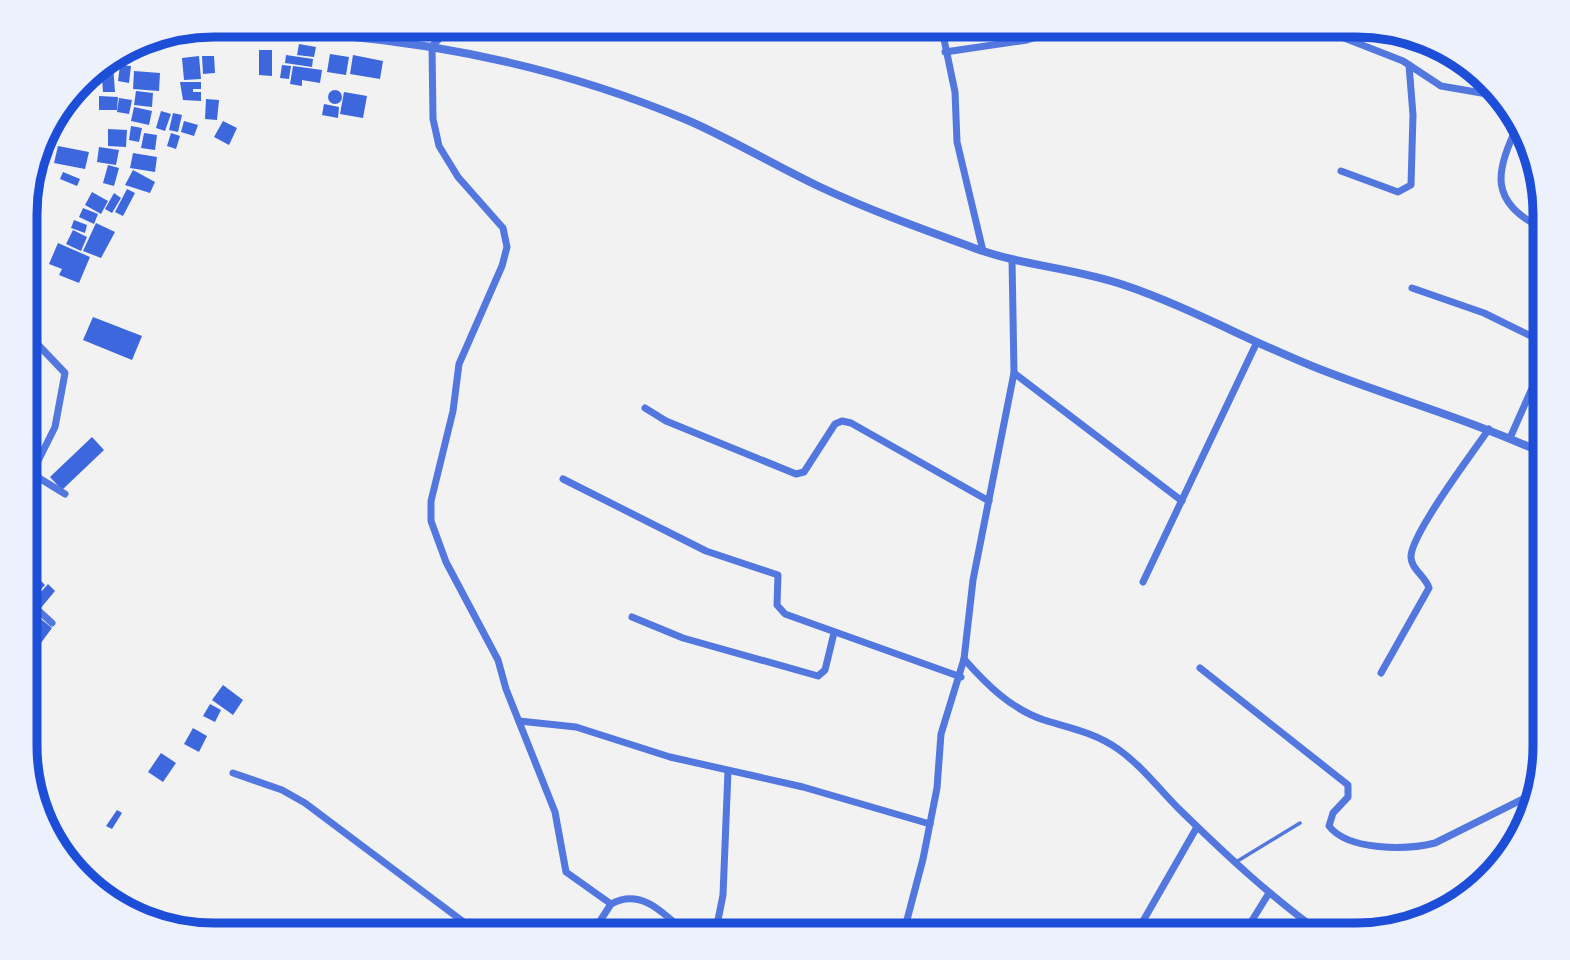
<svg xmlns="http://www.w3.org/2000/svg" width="1570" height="960" viewBox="0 0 1570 960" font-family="'Open Sans',sans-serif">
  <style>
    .building { fill: #3d67dc }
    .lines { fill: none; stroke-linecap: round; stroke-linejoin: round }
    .service { stroke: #5277de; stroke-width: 3.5 }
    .minor { stroke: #5277de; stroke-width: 7 }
    .tertiary { stroke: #5277de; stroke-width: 8 }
    .rim { fill: none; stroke: #1d4ed8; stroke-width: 9 }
  </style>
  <rect width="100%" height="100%" fill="#f2f2f2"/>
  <g class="building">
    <polygon points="299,44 316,47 314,57 297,55"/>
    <polygon points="259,50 272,50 272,76 259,75"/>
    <polygon points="330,54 349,57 346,75 327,72"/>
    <polygon points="286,55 313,59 312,67 285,63"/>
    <polygon points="353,55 383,61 380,79 350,74"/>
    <polygon points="199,56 201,79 184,80 182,58"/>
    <polygon points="202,56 214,56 215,73 203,74"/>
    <polygon points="101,65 113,65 115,92 103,92"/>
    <polygon points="120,65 131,66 129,83 118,81"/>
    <polygon points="282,65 291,66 289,79 280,78"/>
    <polygon points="293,66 322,70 320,83 302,80 302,86 290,84"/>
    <polygon points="134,71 160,73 159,91 133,89"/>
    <polygon points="180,82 201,82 201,89 193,89 193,92 201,92 201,101 183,100"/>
    <circle cx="335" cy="97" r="7"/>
    <polygon points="136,91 153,93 152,107 134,105"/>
    <polygon points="344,92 367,96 363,118 340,114"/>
    <polygon points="99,96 118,97 117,110 99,110"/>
    <polygon points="119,98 132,100 129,114 117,112"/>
    <polygon points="206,99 219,100 217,120 205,119"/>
    <polygon points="324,104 339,107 338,118 322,115"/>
    <polygon points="134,107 152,111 149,125 131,121"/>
    <polygon points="161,111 171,114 165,131 156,128"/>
    <polygon points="173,113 182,115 178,132 169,130"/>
    <polygon points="184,121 198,125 194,136 181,132"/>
    <polygon points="223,121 237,128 229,145 214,137"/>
    <polygon points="131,126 142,128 139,142 129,140"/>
    <polygon points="108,129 127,130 126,147 108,146"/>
    <polygon points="144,133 157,135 155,150 141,148"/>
    <polygon points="171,133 180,136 176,149 167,146"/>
    <polygon points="58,146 89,152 85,169 54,163"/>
    <polygon points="99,147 119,150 116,165 97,162"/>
    <polygon points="133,153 157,157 155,172 130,168"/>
    <polygon points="108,165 119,168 114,186 103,183"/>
    <polygon points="133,170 155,182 150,193 125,185"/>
    <polygon points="63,172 80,179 77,186 60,179"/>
    <polygon points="127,189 135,193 123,216 115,212"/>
    <polygon points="92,192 108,201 101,214 85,205"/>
    <polygon points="114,193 121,198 112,213 105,209"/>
    <polygon points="83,208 98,214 94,224 79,217"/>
    <polygon points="74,220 87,225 85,233 71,228"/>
    <polygon points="96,223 115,232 101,258 83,251"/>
    <polygon points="73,230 87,237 81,251 66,244"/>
    <polygon points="58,243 90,257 79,283 59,275 62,269 49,264"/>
    <polygon points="93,317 142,336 132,360 83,340"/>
    <polygon points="92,437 104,450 62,490 50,477"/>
    <polygon points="30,563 38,570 26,585 26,568"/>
    <polygon points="37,577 45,585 30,601 26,597 26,588"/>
    <polygon points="48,584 55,591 40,609 32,602"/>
    <polygon points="36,615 52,628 38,647 26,638 26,628"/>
    <polygon points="223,685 243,700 233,715 212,700"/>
    <polygon points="210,704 221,710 215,722 203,716"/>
    <polygon points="193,728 207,736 199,752 184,744"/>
    <polygon points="161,753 176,763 163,782 148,772"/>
    <polygon points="117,810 122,813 112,829 106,826"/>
  </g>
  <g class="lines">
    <polyline class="service" points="1236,862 1300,823"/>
    <g class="minor">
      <polyline points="453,25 432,46 433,119 439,146 458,177 503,228 507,247 502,266 459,364 453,411 431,501 431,521 446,562 498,660 506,689 555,812 566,872 611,904"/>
      <polyline points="941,25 955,92 957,142 983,251"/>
      <polyline points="1311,25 1403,61 1441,86 1499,96"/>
      <polyline points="945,52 1027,40 1078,25"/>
      <path d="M 1520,120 C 1495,173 1487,201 1545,230"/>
      <polyline points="1341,171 1398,192 1411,185 1413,115 1409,65"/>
      <polyline points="1412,288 1484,313 1545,343"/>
      <polyline points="26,332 65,373 55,427 34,469 39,478 65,494"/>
      <polyline points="1014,373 1182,501"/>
      <polyline points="645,408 666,421 796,474 804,472 835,424 842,421 851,423 989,501"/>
      <polyline points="1510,438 1545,359"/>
      <polyline points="563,479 706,551 778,575 777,605 785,614 961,677"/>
      <polyline points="1143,582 1257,342"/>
      <polyline points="26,599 52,623"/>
      <polyline points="632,617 683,638 818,676 825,670 834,633"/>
      <path d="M 964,659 C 987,685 1011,709 1044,720 C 1070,728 1096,733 1118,749 C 1142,766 1159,789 1179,809 C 1225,854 1272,898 1324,935"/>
      <path d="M 1200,668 L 1348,785 L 1348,797 L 1333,813 L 1329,826 C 1348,851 1407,850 1435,843 L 1533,794"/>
      <path d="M 1381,673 L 1429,588 C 1426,577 1410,568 1411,556 C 1412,533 1473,452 1489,429"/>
      <polyline points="519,721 576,727 670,757 803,787 930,824"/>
      <polyline points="233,773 282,790 305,803 481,935"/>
      <path d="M 591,935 L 611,904 C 642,887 665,915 688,935"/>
      <polyline points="715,935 723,895 728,771"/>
      <polyline points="903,935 923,859 937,788 941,734 964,659 973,580 1014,373 1012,259"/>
      <polyline points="1135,935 1197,827"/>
      <polyline points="1243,935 1269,893"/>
    </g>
    <path class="tertiary" d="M 163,35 C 337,21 525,52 687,120 C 731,139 774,165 818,186 C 869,210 922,229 974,248 C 1023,266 1075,268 1124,285 C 1189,307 1249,341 1312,366 C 1389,397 1469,419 1545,454"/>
  </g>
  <path d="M0 0H1570V960H0ZM214 37H1356A177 177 0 0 1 1533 214V746A177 177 0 0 1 1356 923H214A177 177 0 0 1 37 746V214A177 177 0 0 1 214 37Z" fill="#edf1fc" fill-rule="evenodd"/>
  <path class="rim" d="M214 37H1356A177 177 0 0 1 1533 214V746A177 177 0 0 1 1356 923H214A177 177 0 0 1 37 746V214A177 177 0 0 1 214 37Z"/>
</svg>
